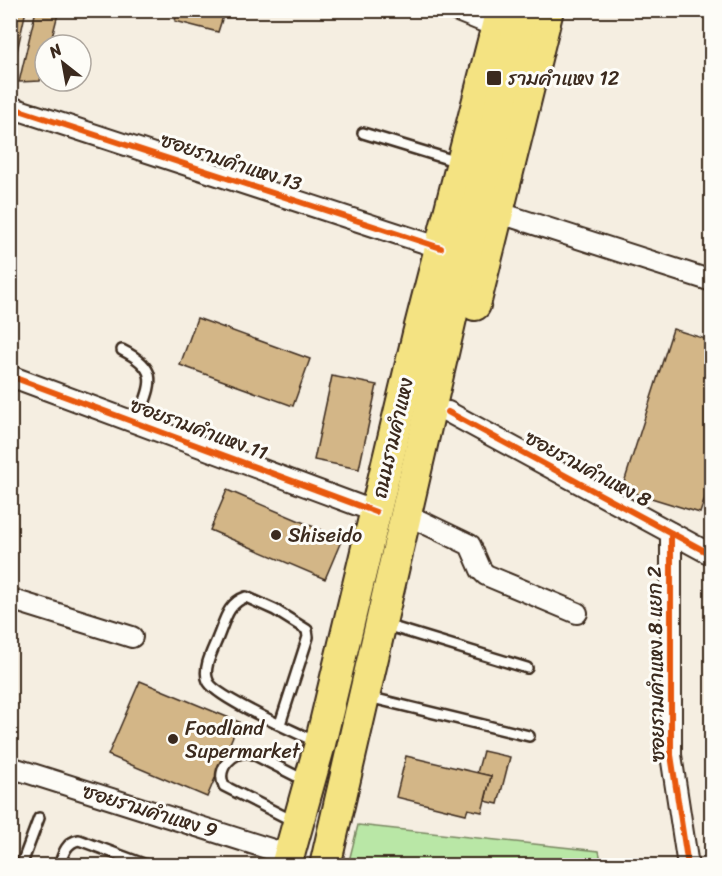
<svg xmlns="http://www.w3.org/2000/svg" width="722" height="876" viewBox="0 0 722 876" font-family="Sriracha,'Playpen Sans Thai',sans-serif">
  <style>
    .green { fill: #b9e7a6; stroke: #7a8862; stroke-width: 1.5 }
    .building { fill: #d3b687; stroke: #3b2a1e; stroke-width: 1.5 }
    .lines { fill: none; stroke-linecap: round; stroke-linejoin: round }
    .service-casing { stroke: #3b2a1e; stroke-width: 14 }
    .minor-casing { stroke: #3b2a1e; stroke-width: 24 }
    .primary-casing { stroke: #3b2a1e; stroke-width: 34 }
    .service { stroke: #fdfcf7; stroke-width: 9 }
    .minor { stroke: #fdfcf7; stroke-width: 20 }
    .primary { stroke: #f4e382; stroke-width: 30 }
    .cycleway-casing { stroke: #fdfcf7; stroke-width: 10 }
    .cycleway { stroke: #e8590c; stroke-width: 6 }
    .poi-dot { fill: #3b2a1e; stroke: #fdfcf7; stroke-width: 2 }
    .labels { text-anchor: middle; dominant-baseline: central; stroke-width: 6; stroke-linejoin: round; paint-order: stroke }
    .poi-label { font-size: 20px; fill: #3b2a1e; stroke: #fdfcf7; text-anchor: start }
    .street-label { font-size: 20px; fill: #3b2a1e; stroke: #fdfcf7 }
  </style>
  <rect width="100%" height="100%" fill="#f5eee1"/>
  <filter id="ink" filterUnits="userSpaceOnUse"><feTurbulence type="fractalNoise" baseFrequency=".0167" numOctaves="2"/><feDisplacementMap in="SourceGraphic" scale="12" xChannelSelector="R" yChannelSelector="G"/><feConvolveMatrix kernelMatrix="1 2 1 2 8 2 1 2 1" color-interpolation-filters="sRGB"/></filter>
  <g filter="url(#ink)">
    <polygon class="green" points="358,825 599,851 602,865 348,865"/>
    <g class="building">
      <polygon points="10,10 26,10 11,79 10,79"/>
      <polygon points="36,10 59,10 50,45 45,45 45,63 40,81 19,82"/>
      <polygon points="178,10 225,10 218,32 175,21"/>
      <polygon points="197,318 310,359 293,406 180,365"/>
      <polygon points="673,329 712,341 712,477 700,513 622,489"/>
      <polygon points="332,376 377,385 359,469 314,460"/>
      <polygon points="227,490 342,539 325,579 210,530"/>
      <polygon points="140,681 239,722 207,797 108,755"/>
      <polygon points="483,751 510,757 498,804 485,801 491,776 477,773"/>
      <polygon points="406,756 491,776 482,812 468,809 466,814 396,797"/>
    </g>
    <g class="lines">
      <defs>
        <g id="service">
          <polyline points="363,133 458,162"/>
          <path d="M 122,350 C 164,371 149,386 137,424"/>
          <polyline points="389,626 527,668"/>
          <polyline points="368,697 529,736"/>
          <path d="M 280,724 L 308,637 L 307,630 L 275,610 L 246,597 C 228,603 225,620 218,637 C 214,648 202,668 208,681 C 214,697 296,732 316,742"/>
          <path d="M 295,822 L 224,786 C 215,768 234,750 251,753 L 304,780"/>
          <polyline points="21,866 39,818"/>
          <path d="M 59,866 C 63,854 66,842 79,840 L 149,866"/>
        </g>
        <g id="minor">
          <polyline points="455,10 497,27"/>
          <polyline points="10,107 441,248"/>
          <polyline points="497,212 712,281"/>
          <polyline points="10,376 376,512"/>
          <polyline points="448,412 712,555"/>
          <polyline points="420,521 470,545 481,570 486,575 577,613"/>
          <polyline points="671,533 671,755 688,866"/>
          <polyline points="10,599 132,637"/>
          <polyline points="10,767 289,855"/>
        </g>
        <g id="primary">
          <polyline points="475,305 548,10"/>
          <polyline points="286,866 320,744 418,334 501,10"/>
          <polyline points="325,866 522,10"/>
        </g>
      </defs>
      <use href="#service" class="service-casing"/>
      <use href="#minor" class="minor-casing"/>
      <use href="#primary" class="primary-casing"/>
      <use href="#service" class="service"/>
      <use href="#minor" class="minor"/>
      <use href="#primary" class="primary"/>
      <defs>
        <g id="cycleway">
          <polyline points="10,107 441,248"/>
          <polyline points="10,376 376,512"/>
          <polyline points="448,412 712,555"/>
          <polyline points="671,533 671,755 688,866"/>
        </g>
      </defs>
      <use href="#cycleway" class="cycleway-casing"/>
      <use href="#cycleway" class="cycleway"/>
    </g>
  </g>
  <g class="poi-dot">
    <rect x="486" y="70" width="16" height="16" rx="3"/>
    <circle cx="276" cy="535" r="6"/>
    <circle cx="173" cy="739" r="6"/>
  </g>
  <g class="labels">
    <g class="poi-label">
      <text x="508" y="78">รามคำแหง 12</text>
      <text x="288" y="535">Shiseido</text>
      <text x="185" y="728">Foodland<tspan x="185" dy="23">Supermarket</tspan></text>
    </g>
    <g class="street-label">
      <text transform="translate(231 162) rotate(18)">ซอยรามคำแหง 13</text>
      <text transform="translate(199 429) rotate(20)">ซอยรามคำแหง 11</text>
      <text transform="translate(393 438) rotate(-77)">ถนนรามคำแหง</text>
      <text transform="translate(588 469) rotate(28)">ซอยรามคำแหง 8</text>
      <text transform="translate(656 664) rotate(-91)">ซอยรามคำแหง 8 แยก 2</text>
      <text transform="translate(150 811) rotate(17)">ซอยรามคำแหง 9</text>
    </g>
  </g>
  <rect width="722" height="876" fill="none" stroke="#fdfcf7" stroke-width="36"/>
  <rect x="18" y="18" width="686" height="840" fill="none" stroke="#3b2a1e" stroke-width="2" filter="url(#ink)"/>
  <g transform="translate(63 63) rotate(329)"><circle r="28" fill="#fdfcf7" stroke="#afa8a0" stroke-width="1.5"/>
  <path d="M0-4.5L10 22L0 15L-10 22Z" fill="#3b2a1e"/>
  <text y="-9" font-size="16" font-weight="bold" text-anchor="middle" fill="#3b2a1e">N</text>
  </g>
</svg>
